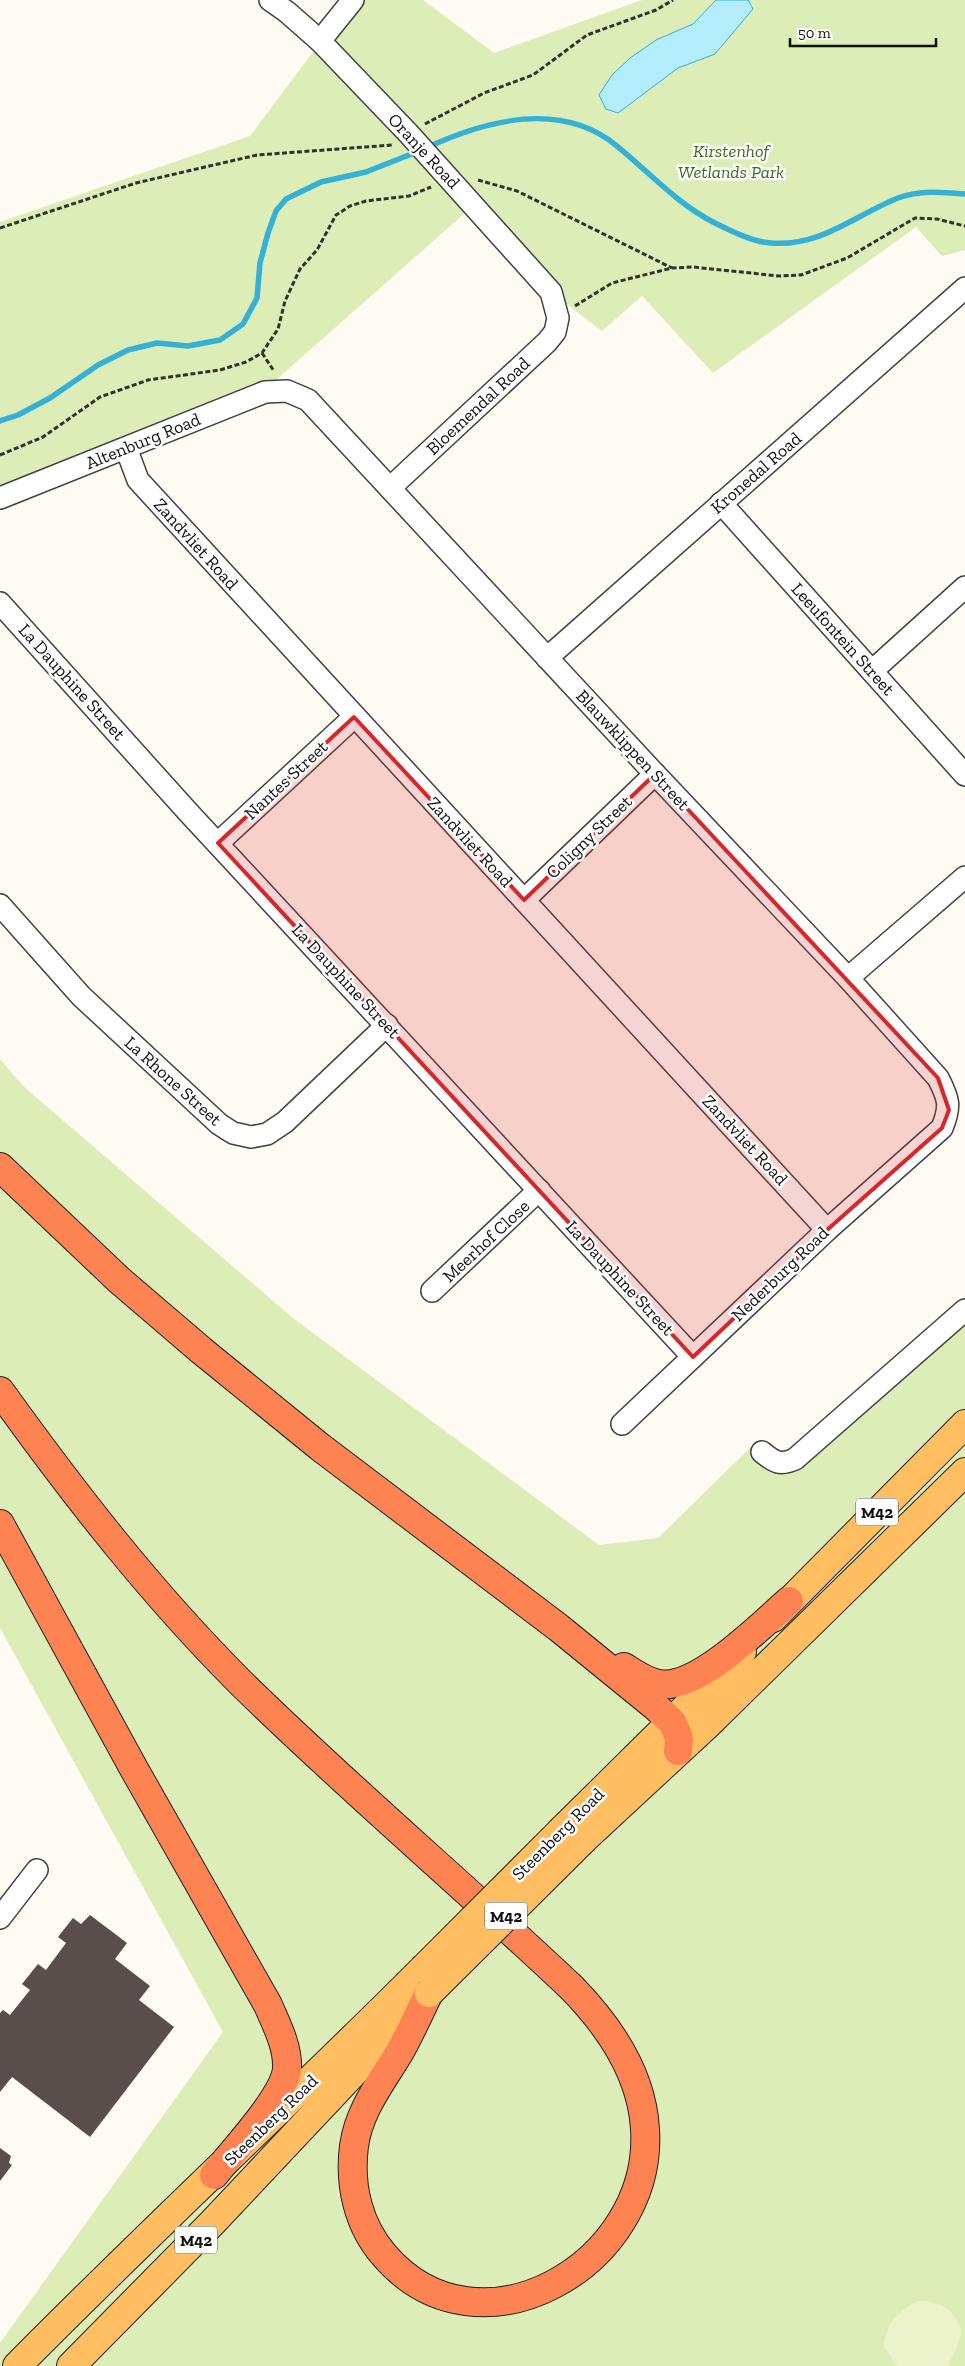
<svg xmlns="http://www.w3.org/2000/svg" width="965" height="2366" viewBox="0 0 965 2366" font-family="'Zilla Slab',serif">
  <style>
    .green { fill: #dcedb8 }
    .pitch { fill: #ecf3cb }
    .water { fill: #b3ecfa; stroke: #35b1d6 }
    .lines { fill: none; stroke-linecap: round; stroke-linejoin: round }
    .stream { stroke: #35b1d6; stroke-width: 5.5 }
    .building { fill: #594e4b }
    .minor-casing { stroke: #424242; stroke-width: 24 }
    .major-casing { stroke: #202020; stroke-width: 30 }
    .highway-casing { stroke: #202020; stroke-width: 30 }
    .path { stroke: #313131; stroke-width: 3; stroke-dasharray: 5 2.5; stroke-linecap: butt }
    .minor { stroke: #fff; stroke-width: 21 }
    .major { stroke: #ffbe62; stroke-width: 28 }
    .highway { stroke: #fd8352; stroke-width: 28 }
    .major-bridge-casing { stroke: #202020; stroke-width: 30; stroke-linecap: butt }
    .major-bridge { stroke: #ffbe62; stroke-width: 28 }
    .marked { fill: #d62828; fill-opacity: 0.2; stroke: #d62828; stroke-width: 4; stroke-linejoin: round }
    .labels { text-anchor: middle; dominant-baseline: central; stroke-width: 5; stroke-linejoin: round; paint-order: stroke }
    .shield { fill: #fff; stroke: #575757; stroke-width: 1 }
    .shield-label { font-size: 16px; font-weight: bold; fill: #0f0f0f }
    .street-label { font-size: 18px; fill: #0f0f0f; stroke: #fff }
    .park-label { font-size: 18px; font-style: italic; fill: #3a6c1a; stroke: #fff }
  </style>
  <rect width="100%" height="100%" fill="#fffaf2"/>
  <g class="green">
    <polygon points="352,0 423,0 494,53 642,0 965,0 965,250 942,256 916,227 713,373 642,296 602,331 551,292 474,205 276,380 0,487 0,222 250,136"/>
    <polygon points="0,1059 23,1086 294,1319 599,1545 658,1538 754,1444 775,1462 965,1310 965,2366 0,2366 0,2343 223,2032 0,1628"/>
  </g>
  <path class="pitch" d="M 918,2301 C 940,2300 952,2309 961,2328 L 960,2340 L 948,2366 L 897,2366 L 884,2347 C 885,2324 898,2311 918,2301 Z"/>
  <polygon class="water" points="716,0 748,0 753,9 715,54 678,68 618,113 606,109 599,95 612,75 630,58 656,40 693,24"/>
  <g class="lines">
    <g class="stream">
      <path d="M 428,147 C 487,120 561,100 617,146 C 649,172 677,204 715,223 C 731,231 753,242 771,243 C 821,247 855,215 898,198 C 920,190 942,192 965,194"/>
      <polyline points="0,421 18,415 50,398 98,365 128,350 157,343 188,346 220,340 243,324 257,298 260,263 268,233 276,211 286,199 321,182 366,172 419,151"/>
    </g>
  </g>
  <g class="building">
    <polygon points="90,1915 127,1943 115,1959 150,1986 139,2000 174,2027 90,2137 12,2077 0,2092 0,2013 3,2010 10,2015 30,1990 22,1984 38,1964 46,1970 66,1943 58,1937 73,1918 81,1924"/>
    <polygon points="0,2148 11,2156 9,2163 12,2165 0,2181"/>
  </g>
  <g class="lines">
    <defs>
      <g id="minor">
        <polyline points="270,0 287,12 320,41 409,134 551,292 558,318 555,332 547,342 390,488"/>
        <polyline points="320,41 353,0"/>
        <polyline points="126,448 138,480 827,1230"/>
        <path d="M 0,498 L 265,392 L 287,391 L 308,400 L 655,774 L 848,978 L 938,1078 C 949,1099 951,1106 942,1128 L 827,1230 L 622,1424"/>
        <polyline points="721,503 965,775"/>
        <polyline points="0,603 188,812 693,1357"/>
        <polyline points="547,658 965,288"/>
        <polyline points="872,671 965,587"/>
        <polyline points="218,843 354,717"/>
        <polyline points="524,900 655,774"/>
        <polyline points="0,905 81,996 219,1124 233,1133 251,1137 267,1134 285,1122 387,1025"/>
        <polyline points="848,978 965,877"/>
        <polyline points="432,1291 539,1190"/>
        <path d="M 762,1452 C 774,1462 780,1466 795,1459 L 965,1310"/>
        <polyline points="0,1918 37,1870"/>
      </g>
      <g id="major">
        <polyline points="773,1618 965,1424"/>
        <polyline points="563,1829 742,1652"/>
        <polyline points="584,1839 707,1725 965,1472"/>
        <path d="M 17,2366 C 150,2231 289,2103 423,1969"/>
        <polyline points="71,2366 213,2222 421,2001"/>
      </g>
      <g id="highway">
        <polyline points="0,1167 118,1279 202,1351 320,1447 559,1628 656,1707 672,1722 676,1730 679,1739 678,1751"/>
        <path d="M 0,1391 C 74,1494 151,1593 241,1683 C 348,1788 463,1885 572,1988 C 609,2026 642,2074 645,2129 C 654,2264 479,2366 384,2255 C 358,2225 349,2185 354,2146 C 359,2110 381,2083 399,2053 C 410,2034 419,2013 429,1993"/>
        <path d="M 0,1524 L 134,1769 L 268,2005 C 276,2024 288,2046 287,2068 C 286,2095 232,2152 214,2175"/>
        <path d="M 624,1667 C 635,1674 646,1682 659,1684 C 697,1691 761,1625 789,1601"/>
      </g>
    </defs>
    <use href="#minor" class="minor-casing"/>
    <use href="#major" class="major-casing"/>
    <use href="#highway" class="highway-casing"/>
    <g class="path">
      <polyline points="425,124 484,93 533,75 587,35 656,10 673,0"/>
      <polyline points="478,180 517,191 672,268"/>
      <polyline points="0,228 136,183 257,155 392,145"/>
      <polyline points="575,306 612,283 672,268 693,267 779,276 801,275 847,258 915,218 937,219 965,226"/>
      <polyline points="262,353 274,371"/>
      <polyline points="0,455 43,437 100,397 148,380 220,370 246,362 262,353 278,329 285,301 300,269 317,250 336,215 350,206 366,201 409,196 431,187"/>
    </g>
    <use href="#minor" class="minor"/>
    <use href="#major" class="major"/>
    <use href="#highway" class="highway"/>
    <defs>
      <g id="major-bridge">
        <polyline points="423,1969 563,1829"/>
        <polyline points="429,1993 584,1839"/>
      </g>
    </defs>
    <use href="#major-bridge" class="major-bridge-casing"/>
    <use href="#major-bridge" class="major-bridge"/>
  </g>
  <path class="marked" d="M 354,717 L 524,900 L 655,774 L 938,1078 L 949,1110 L 942,1128 L 827,1230 L 693,1357 L 218,843 Z"/>
  <g class="labels">
    <g class="shield">
      <rect x="856" y="1498.5" width="42" height="27" rx="4"/>
      <rect x="485" y="1902.5" width="42" height="27" rx="4"/>
      <rect x="175" y="2226.5" width="42" height="27" rx="4"/>
    </g>
    <g class="shield-label">
      <text x="877" y="1512">M42</text>
      <text x="506" y="1916">M42</text>
      <text x="196" y="2240">M42</text>
    </g>
    <g class="street-label">
      <text transform="translate(424 151) rotate(47)">Oranje Road</text>
      <text transform="translate(478 406) rotate(-43)">Bloemendal Road</text>
      <text transform="translate(143 441) rotate(-22)">Altenburg Road</text>
      <text transform="translate(756 473) rotate(-41)">Kronedal Road</text>
      <text transform="translate(196 544) rotate(48)">Zandvliet Road</text>
      <text transform="translate(843 639) rotate(48)">Leeufontein Street</text>
      <text transform="translate(72 682) rotate(48)">La Dauphine Street</text>
      <text transform="translate(633 750) rotate(47)">Blauwklippen Street</text>
      <text transform="translate(286 780) rotate(-43)">Nantes Street</text>
      <text transform="translate(589 837) rotate(-44)">Coligny Street</text>
      <text transform="translate(470 842) rotate(47)">Zandvliet Road</text>
      <text transform="translate(346 981) rotate(47)">La Dauphine Street</text>
      <text transform="translate(173 1081) rotate(42)">La Rhone Street</text>
      <text transform="translate(745 1140) rotate(47)">Zandvliet Road</text>
      <text transform="translate(486 1241) rotate(-43)">Meerhof Close</text>
      <text transform="translate(780 1274) rotate(-44)">Nederburg Road</text>
      <text transform="translate(620 1278) rotate(47)">La Dauphine Street</text>
      <text transform="translate(558 1834) rotate(-45)">Steenberg Road</text>
      <text transform="translate(271 2120) rotate(-44)">Steenberg Road</text>
    </g>
    <g class="park-label">
      <text x="731" y="151">Kirstenhof<tspan x="731" dy="21">Wetlands Park</tspan></text>
    </g>
  </g>
  <path d="M790 38v8h146v-8" fill="none" stroke="#0f0f0f" stroke-width="2.5"/>
  <text x="798" y="38" font-size="15" fill="#0f0f0f" stroke="#ffffff" stroke-width="4" paint-order="stroke">50 m</text>
</svg>
